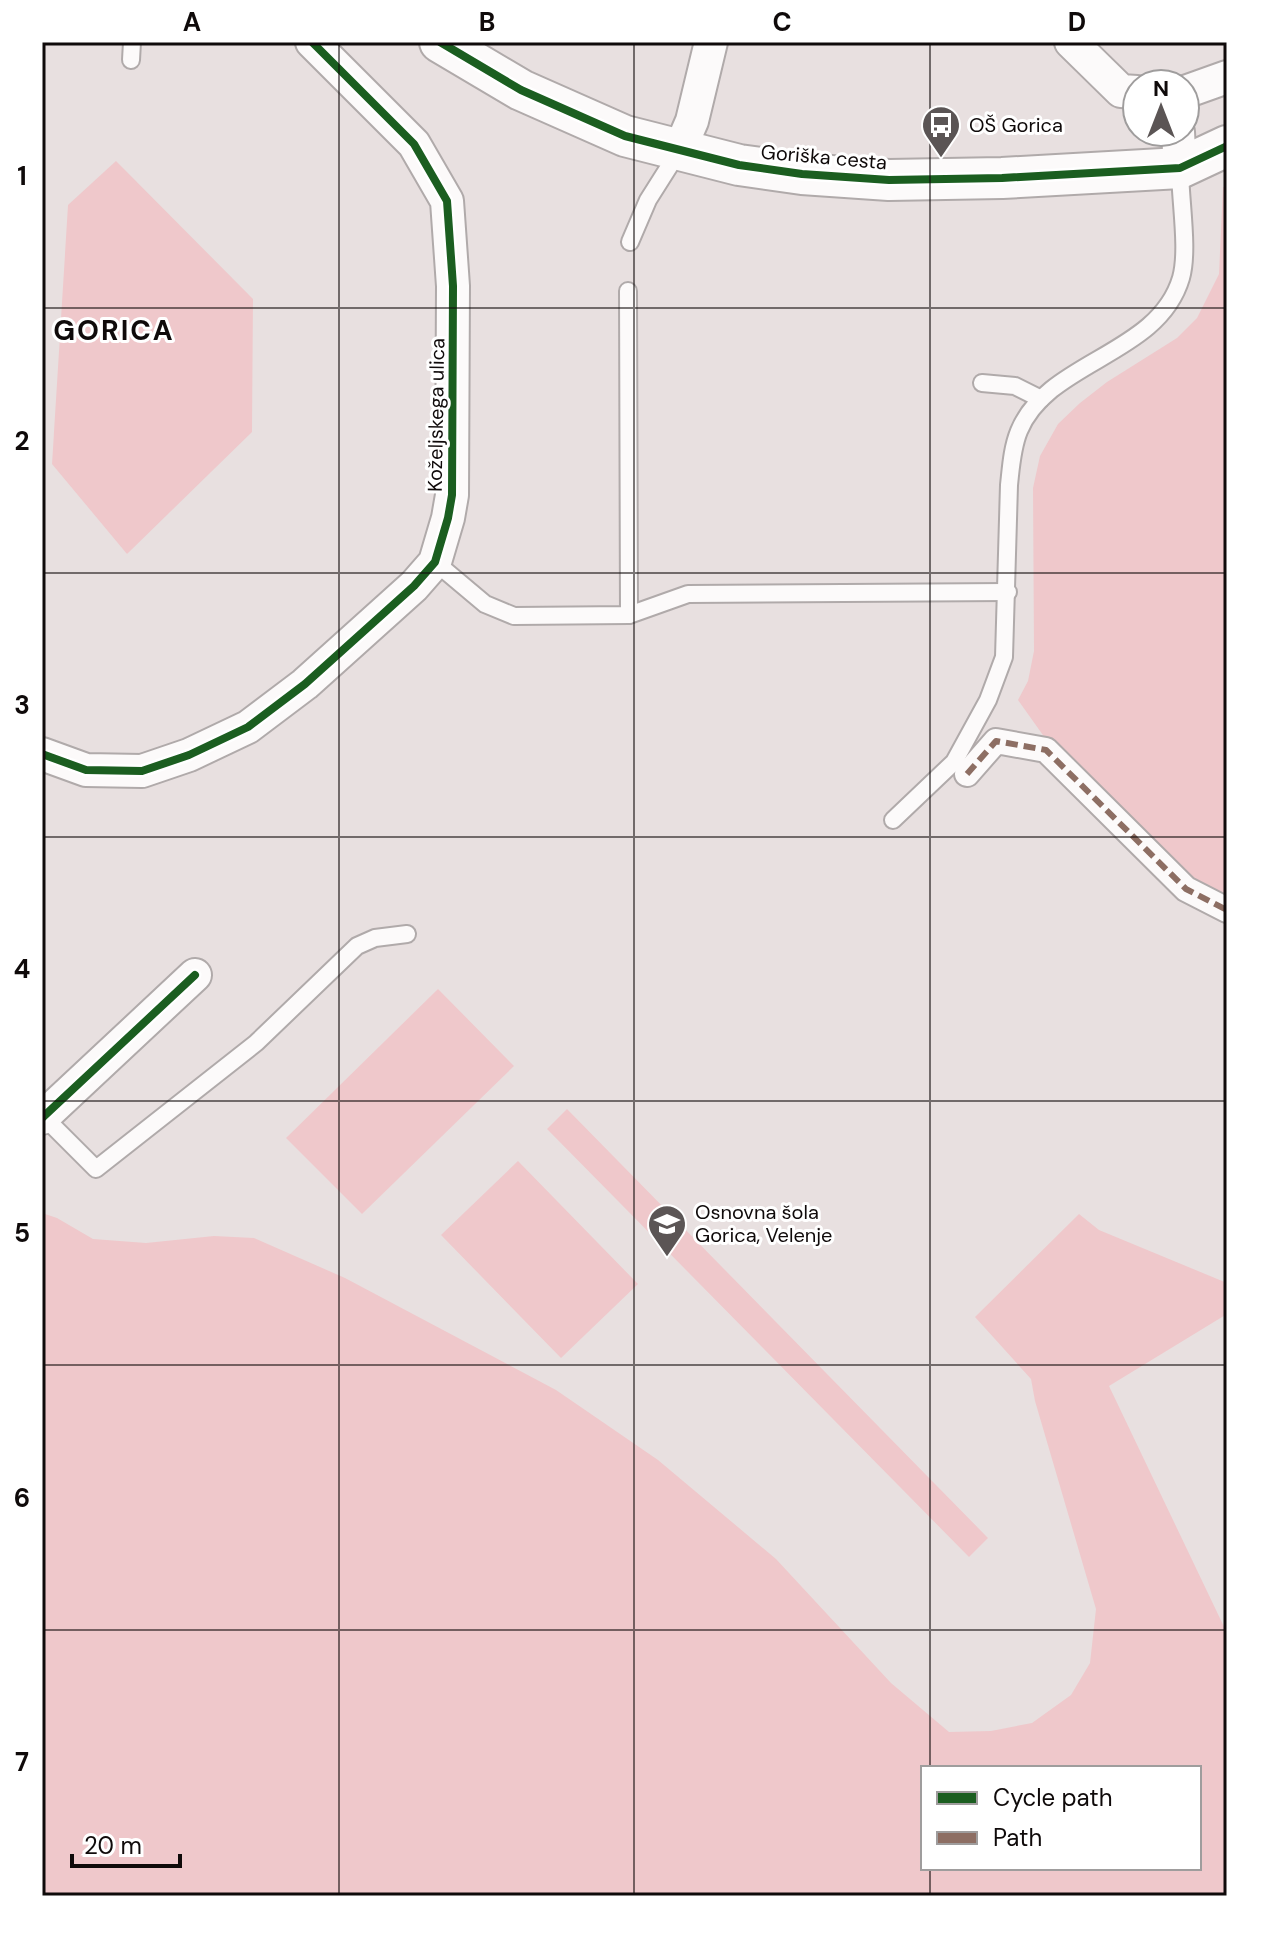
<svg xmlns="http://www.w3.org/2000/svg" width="1269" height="1938" viewBox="0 0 1269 1938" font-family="'DM Sans',sans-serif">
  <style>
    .green { fill: #efc8cb; fill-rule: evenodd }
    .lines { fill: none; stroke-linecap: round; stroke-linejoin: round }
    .service-casing { stroke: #b0aaaa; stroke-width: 20 }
    .pedestrian-casing { stroke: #b0aaaa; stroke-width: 28 }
    .minor-casing { stroke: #b0aaaa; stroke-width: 36 }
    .tertiary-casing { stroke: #b0aaaa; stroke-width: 44 }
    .service { stroke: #fcfafa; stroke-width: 16 }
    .pedestrian { stroke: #fcfafa; stroke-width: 24 }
    .minor { stroke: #fcfafa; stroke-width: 32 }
    .tertiary { stroke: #fcfafa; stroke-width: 40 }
    .quiet { stroke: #8d6e63; stroke-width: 6; stroke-dasharray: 12 6; stroke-linecap: butt }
    .cycleway-casing { stroke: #fff; stroke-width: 13 }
    .cycleway { stroke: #1b5e20; stroke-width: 8 }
    .grid { fill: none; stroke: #0f0a0a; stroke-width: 2; stroke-opacity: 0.55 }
    .labels { text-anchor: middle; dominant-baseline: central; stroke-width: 6; stroke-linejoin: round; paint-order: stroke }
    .poi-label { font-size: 20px; fill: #0f0a0a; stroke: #fff; text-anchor: start }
    .street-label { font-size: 20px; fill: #0f0a0a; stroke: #fff }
    .district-label { font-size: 28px; font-weight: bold; letter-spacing: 2px; fill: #0f0a0a; stroke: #fff }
    .neatline { fill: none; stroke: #0f0a0a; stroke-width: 3 }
    .grid-label { font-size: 26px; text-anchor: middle; font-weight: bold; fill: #0f0a0a }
  </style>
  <rect width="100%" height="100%" fill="#e8e0e0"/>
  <g class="green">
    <polygon points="116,161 253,299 252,432 127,554 52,464 68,205"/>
    <polygon points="1223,187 1227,187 1227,907 1210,897 1050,745 1018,700 1028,681 1034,651 1033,488 1040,456 1058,424 1080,403 1107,382 1177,338 1197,318 1219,274"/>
    <polygon points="438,989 514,1066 362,1214 286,1138"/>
    <polygon points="567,1109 988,1538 969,1557 547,1129"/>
    <polygon points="518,1161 638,1284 561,1358 441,1235"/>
    <path d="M 42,1213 L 57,1218 L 93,1239 L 146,1243 L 214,1236 L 254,1238 L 345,1278 L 556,1390 L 658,1460 L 776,1559 L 891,1683 L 949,1732 L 991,1731 L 1032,1723 L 1071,1695 L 1090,1663 L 1096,1609 L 1035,1401 L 1031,1379 L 975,1317 L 1079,1214 L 1099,1230 L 1227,1283 L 1227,1314 L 1109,1386 L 1227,1633 L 1227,1896 L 42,1896 ZM 923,1768 L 1199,1768 L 1199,1868 L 923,1868 Z"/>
  </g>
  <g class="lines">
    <defs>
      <g id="service">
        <polyline points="131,60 132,42"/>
        <polyline points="630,242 648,200 679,151"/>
        <polyline points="628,291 629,615"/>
        <polyline points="982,383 1015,386 1041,399"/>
        <polyline points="435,562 485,604 514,616 629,615 688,594 1008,592"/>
        <path d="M 893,820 L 954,762 L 988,700 L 1004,657 L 1009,485 C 1011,467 1012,448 1019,431 C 1048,360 1158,356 1181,278 C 1189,250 1180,200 1180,168"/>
        <polyline points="44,1117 96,1169 256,1043 357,946 375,938 407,934"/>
      </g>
      <polyline id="pedestrian" points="967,774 996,741 1046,750 1186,889 1227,910"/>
      <g id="minor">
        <polyline points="1071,42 1121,91 1137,92"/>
        <polyline points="1185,92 1227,77"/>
        <polyline points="1178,132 1180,168"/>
        <polyline points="679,151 692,121 711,42"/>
        <polyline points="42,754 86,770 142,771 189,755 248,727 305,684 414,586 435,562 448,518 452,495 453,286 447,201 414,144 312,42"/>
        <polyline points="42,1118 195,975"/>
      </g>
      <polyline id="tertiary" points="440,42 521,90 625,136 739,165 802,174 889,180 1002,178 1180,168 1227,146"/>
    </defs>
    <use href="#service" class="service-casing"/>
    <use href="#pedestrian" class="pedestrian-casing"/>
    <use href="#minor" class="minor-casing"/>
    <use href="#tertiary" class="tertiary-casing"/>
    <use href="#service" class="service"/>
    <use href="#pedestrian" class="pedestrian"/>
    <use href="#minor" class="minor"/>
    <use href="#tertiary" class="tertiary"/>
    <polyline class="quiet" points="967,774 996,741 1046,750 1186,889 1227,910"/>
    <defs>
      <g id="cycleway">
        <polyline points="440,42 521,90 625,136 739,165 802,174 889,180 1002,178 1180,168 1227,146"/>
        <polyline points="42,754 86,770 142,771 189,755 248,727 305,684 414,586 435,562 448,518 452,495 453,286 447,201 414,144 312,42"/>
        <polyline points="42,1118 195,975"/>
      </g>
    </defs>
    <use href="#cycleway" class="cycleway-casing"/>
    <use href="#cycleway" class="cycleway"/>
  </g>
  <path class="grid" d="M 339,42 L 339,1896M 634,42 L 634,1896M 930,42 L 930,1768M 42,308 L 1227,308M 42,573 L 1227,573M 42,837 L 1227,837M 42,1101 L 1227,1101M 42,1365 L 1227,1365M 42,1630 L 1227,1630M 930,1868 L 930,1896"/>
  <defs>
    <symbol id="bus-pin" viewBox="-11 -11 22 30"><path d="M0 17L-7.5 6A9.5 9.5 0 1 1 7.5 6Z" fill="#5b5555" stroke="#fff"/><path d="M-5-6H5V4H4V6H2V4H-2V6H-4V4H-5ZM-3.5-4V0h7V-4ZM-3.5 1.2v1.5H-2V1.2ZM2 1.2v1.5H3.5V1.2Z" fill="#fff"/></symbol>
    <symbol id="school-pin" viewBox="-11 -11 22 30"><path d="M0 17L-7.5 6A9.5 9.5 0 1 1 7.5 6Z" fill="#5b5555" stroke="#fff"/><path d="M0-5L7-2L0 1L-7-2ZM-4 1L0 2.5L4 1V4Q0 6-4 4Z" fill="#fff"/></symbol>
  </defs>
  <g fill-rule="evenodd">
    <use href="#bus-pin" x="919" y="103" width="44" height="60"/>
    <use href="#school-pin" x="645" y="1202" width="44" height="60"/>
  </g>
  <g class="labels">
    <g class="poi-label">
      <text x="969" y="125">OŠ Gorica</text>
      <text x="695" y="1212">Osnovna šola<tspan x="695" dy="23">Gorica, Velenje</tspan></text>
    </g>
    <g class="street-label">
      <text transform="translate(824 157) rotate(5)">Goriška cesta</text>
      <text transform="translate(436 415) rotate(-89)">Koželjskega ulica</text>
    </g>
    <g class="district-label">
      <text x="114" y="330">GORICA</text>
    </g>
  </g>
  <rect width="1269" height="1938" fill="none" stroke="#ffffff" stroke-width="88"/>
  <rect x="921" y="1766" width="280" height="104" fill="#ffffff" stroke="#9f9d9d" stroke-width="2"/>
  <rect x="937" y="1792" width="40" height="12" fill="#1b5e20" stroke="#9f9d9d" stroke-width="2"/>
  <text x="993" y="1806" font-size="24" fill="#0f0a0a">Cycle path</text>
  <rect x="937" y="1832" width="40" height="12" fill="#8d6e63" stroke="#9f9d9d" stroke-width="2"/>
  <text x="993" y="1846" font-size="24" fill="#0f0a0a">Path</text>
  <g transform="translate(1161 108)"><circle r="38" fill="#ffffff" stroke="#9f9d9d" stroke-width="2"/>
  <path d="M0-6L14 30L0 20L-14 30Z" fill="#5b5555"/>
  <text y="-12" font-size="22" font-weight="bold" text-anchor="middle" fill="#0f0a0a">N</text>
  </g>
  <path d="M72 1854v12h108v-12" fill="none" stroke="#0f0a0a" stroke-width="4"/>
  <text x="84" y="1854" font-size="24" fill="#0f0a0a" stroke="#ffffff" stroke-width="6" paint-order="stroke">20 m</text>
  <rect x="44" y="44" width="1181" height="1850" class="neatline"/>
  <g class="grid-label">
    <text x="192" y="31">A</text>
    <text x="487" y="31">B</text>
    <text x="782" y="31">C</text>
    <text x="1077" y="31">D</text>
    <text x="22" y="185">1</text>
    <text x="22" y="450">2</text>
    <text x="22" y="714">3</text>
    <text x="22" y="978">4</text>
    <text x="22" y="1242">5</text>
    <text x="22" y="1507">6</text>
    <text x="22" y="1771">7</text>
  </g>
</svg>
